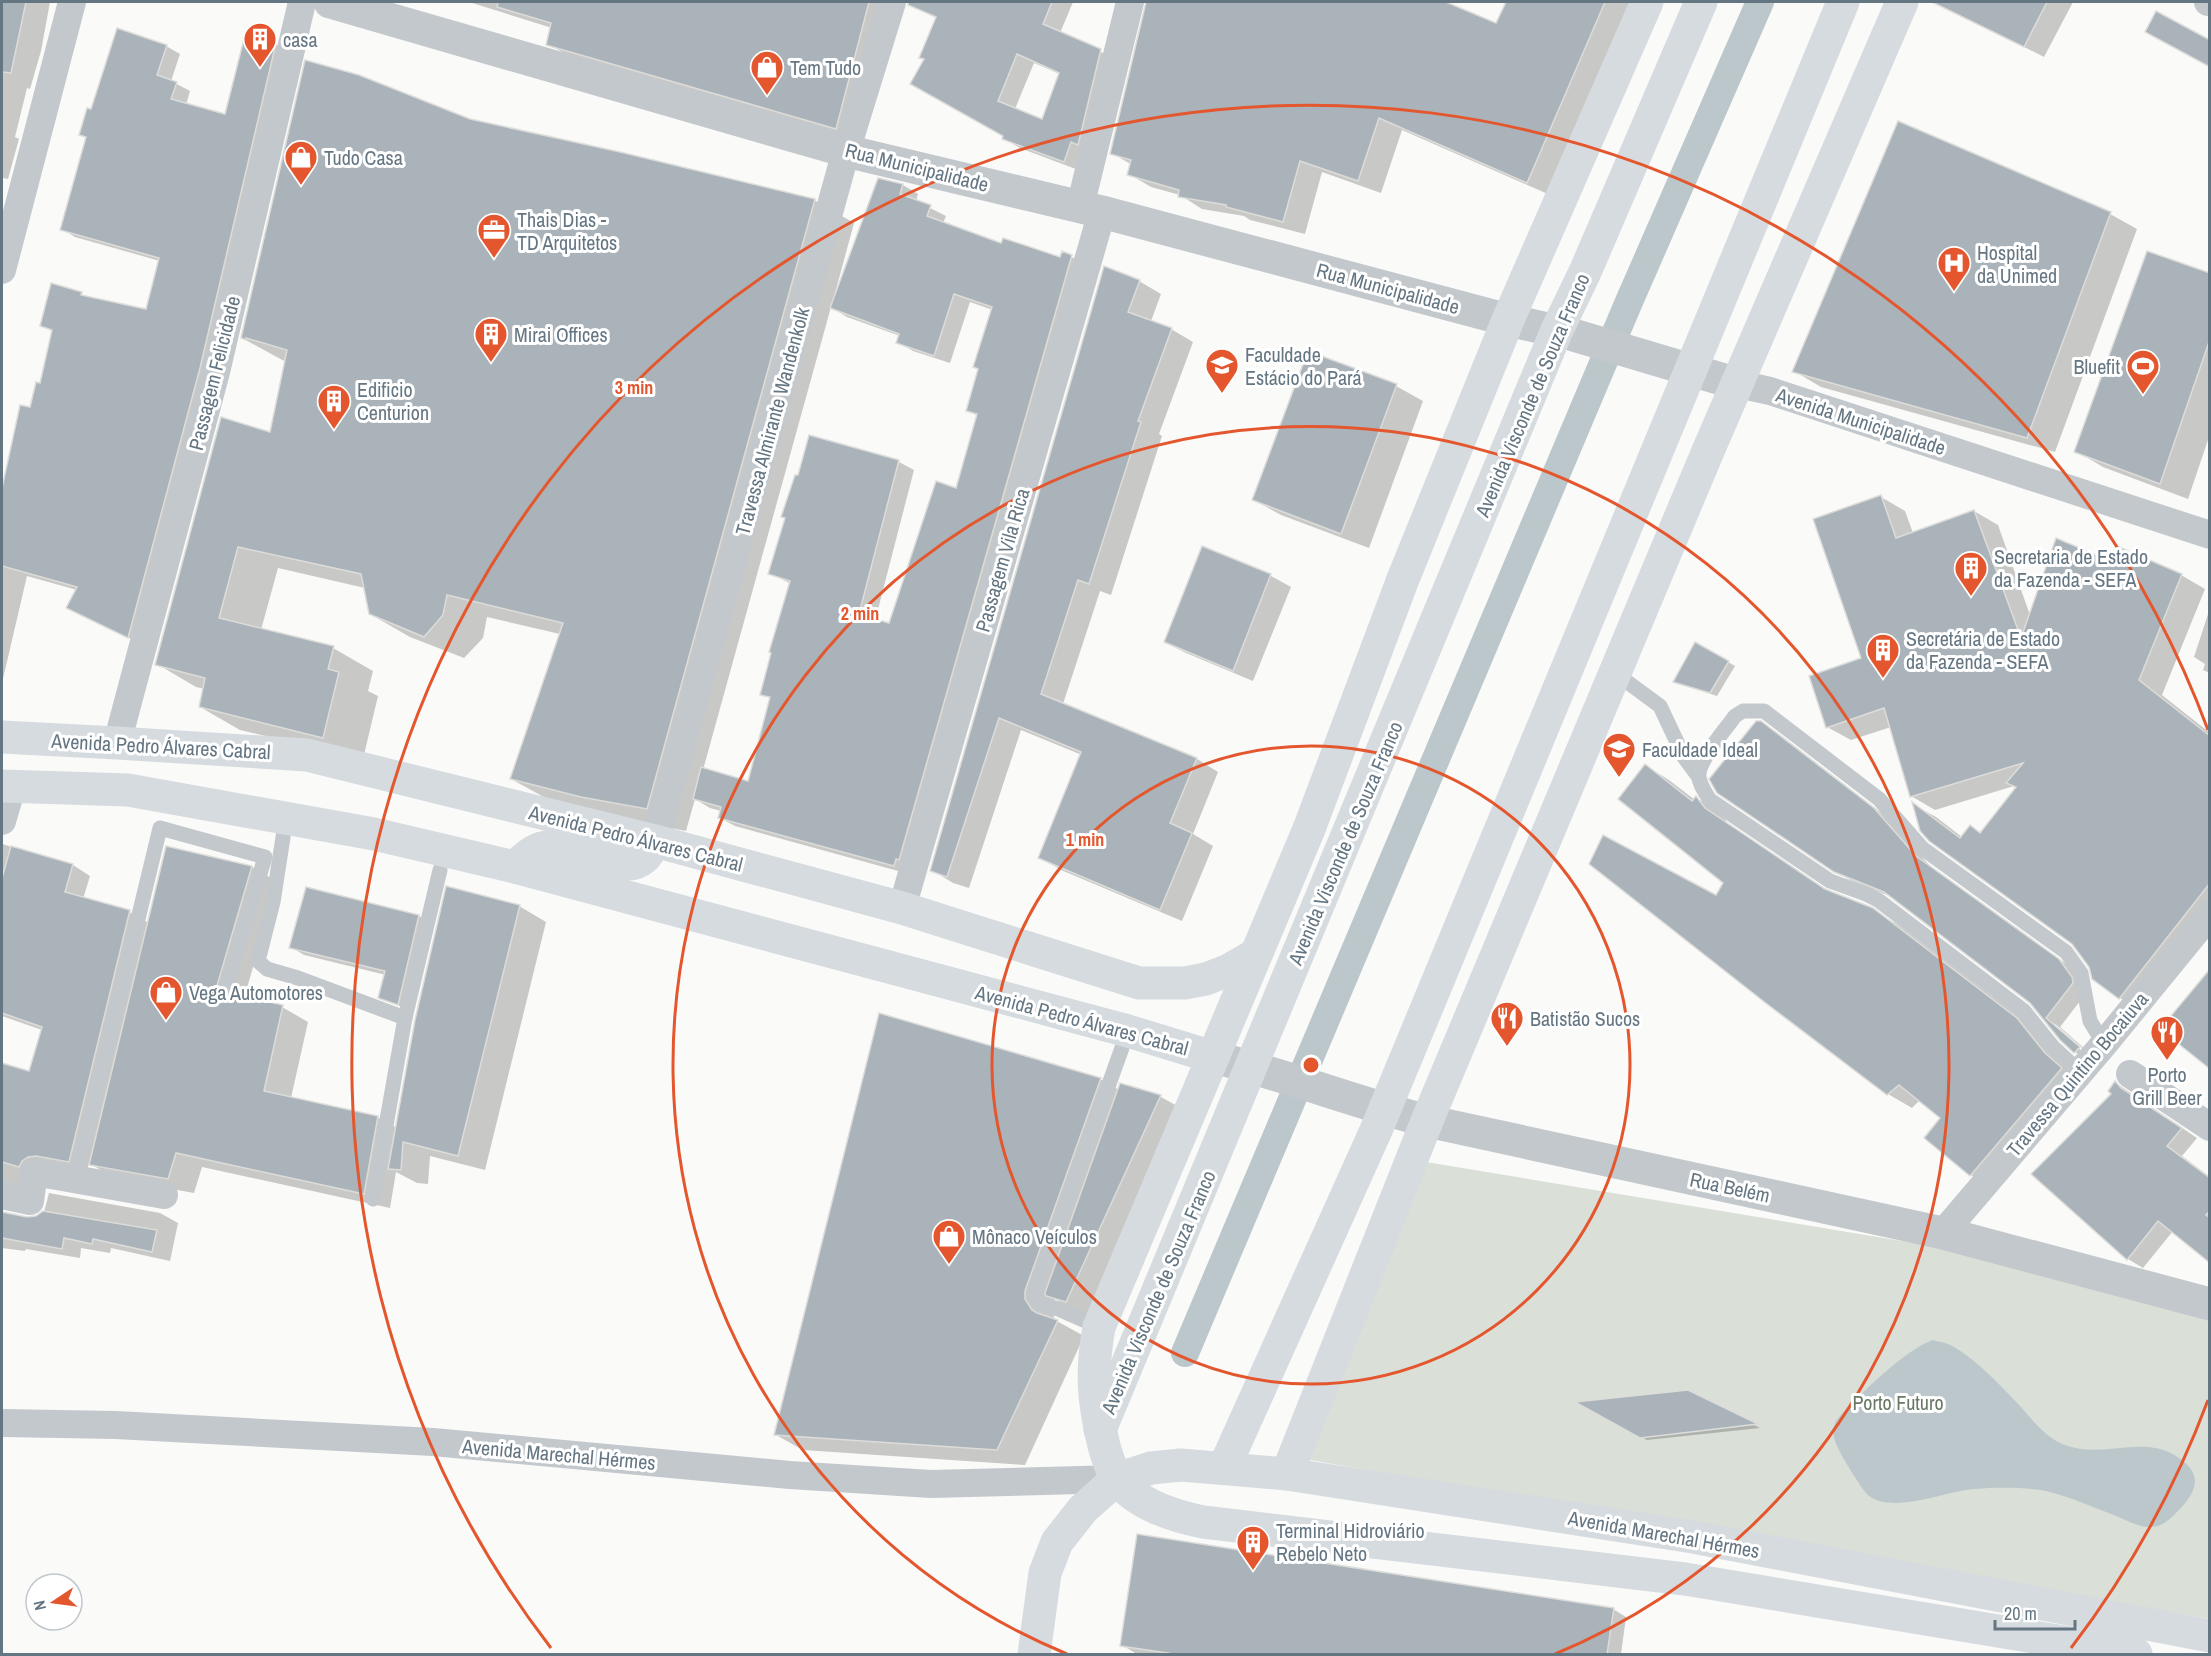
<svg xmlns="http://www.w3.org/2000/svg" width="2211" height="1656" viewBox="0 0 2211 1656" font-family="'Archivo Narrow',sans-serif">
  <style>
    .green { fill: #dadfd7 }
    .water { fill: #bbc7cb }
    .shadow { fill: #0003; fill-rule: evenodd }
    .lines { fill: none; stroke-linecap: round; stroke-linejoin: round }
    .canal { stroke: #bbc7cb; stroke-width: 28 }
    .building { fill: #aab3b9; stroke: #dcdcda; stroke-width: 1.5; fill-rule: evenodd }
    .service { stroke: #c3c8cc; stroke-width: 15 }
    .minor { stroke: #c3c8cc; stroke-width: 28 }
    .tertiary { stroke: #c3c8cc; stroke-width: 33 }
    .secondary { stroke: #d6dbdf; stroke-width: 33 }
    .primary { stroke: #d6dbdf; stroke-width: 33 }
    .ring { fill: none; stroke: #e4572e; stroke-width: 3 }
    .labels { text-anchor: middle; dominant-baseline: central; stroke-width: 6; stroke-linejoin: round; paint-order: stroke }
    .poi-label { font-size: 20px; fill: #657683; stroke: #fff; text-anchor: start }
    .street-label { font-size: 20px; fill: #657683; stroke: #fff }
    .park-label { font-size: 20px; fill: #687a64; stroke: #fff }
    .centre { fill: #e4572e; stroke: #fff; stroke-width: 3 }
    .ring-label { font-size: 18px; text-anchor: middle; font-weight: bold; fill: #e4572e; stroke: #fff; stroke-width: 6; stroke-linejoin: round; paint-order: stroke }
  </style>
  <rect width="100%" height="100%" fill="#fafaf8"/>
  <polygon class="green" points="1426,1162 1932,1246 2209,1320 2209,1619 1310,1460"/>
  <path class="water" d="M 1933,1340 C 1940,1342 1948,1343 1954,1347 C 1979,1362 2001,1386 2021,1407 C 2034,1422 2046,1438 2065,1445 C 2104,1460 2144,1433 2179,1458 C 2204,1475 2196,1492 2179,1510 C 2171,1518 2162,1528 2149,1527 C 2139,1527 2128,1521 2119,1517 C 2095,1508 2071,1497 2046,1491 C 2024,1487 1997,1487 1974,1489 C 1946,1491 1891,1515 1868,1495 C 1863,1491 1842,1457 1839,1450 C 1833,1438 1830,1427 1839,1417 C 1858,1396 1907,1348 1933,1340 Z"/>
  <g class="shadow">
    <polygon points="2,2 50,2 41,51 30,89 27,88 15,137 19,139 8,179 3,178 2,184"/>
    <polygon points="469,2 892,2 857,139 569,56 548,44 552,28"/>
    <path d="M 942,2 L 1073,2 L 1060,33 L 1118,60 L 1081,171 L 1020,148 L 1003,138 L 1004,135 L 925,59 L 938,17 L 936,16 ZM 1034,63 L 1060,74 L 1043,120 L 1015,109 Z"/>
    <polygon points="1147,2 1442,2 1497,25 1507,2 1644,2 1550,195 1402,130 1381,193 1322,172 1305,234 1250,220 1244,216 1202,209 1180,195 1151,187 1129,174 1132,165 1112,153"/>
    <polygon points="1961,2 2073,2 2044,57 1956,12"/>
    <polygon points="275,44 289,52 142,644 82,615 77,590 27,576 2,683 2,495 21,407 31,409 41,385 53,332 42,325 81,294 89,298 147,311 160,261 75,237 62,229 87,138 81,135 92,111 166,46 180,54 171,81 190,91 186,105 226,116"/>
    <path d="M 470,121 L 814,200 L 854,223 L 834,297 L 836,297 L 879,180 L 903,185 L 918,194 L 916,201 L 946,216 L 943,223 L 1002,245 L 1061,259 L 1063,253 L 1087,265 L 909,874 L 735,826 L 720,818 L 721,811 L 710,808 L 695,799 L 686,831 L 622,819 L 551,801 L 511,779 L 560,634 L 487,617 L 483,638 L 464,658 L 410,637 L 370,614 L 365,588 L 278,568 L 261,630 L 333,648 L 373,671 L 368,691 L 378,696 L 363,759 L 240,730 L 200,707 L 205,689 L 196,687 L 157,664 L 271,434 L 286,362 L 242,338 ZM 970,302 L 993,310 L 968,411 L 978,416 L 957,490 L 890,625 L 875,621 L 914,470 L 899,462 L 770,573 L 791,584 L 762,694 L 771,699 L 749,783 L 703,770 L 831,307 L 847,317 L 900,336 L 898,342 L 913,351 L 950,363 Z"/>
    <polygon points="2110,214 2137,229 2055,452 1821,387 1794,371"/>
    <polygon points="1104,268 1139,281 1161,294 1151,321 1171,329 1193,342 1159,434 1162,436 1111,595 1100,591 1063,704 1197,759 1218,772 1193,834 1213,846 1182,921 1061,870 1039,857 1082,755 1021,730 969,888 953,883 932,870"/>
    <polygon points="2210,274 2210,434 2188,499 2103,467 2076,451"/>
    <polygon points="1396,386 1423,401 1369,548 1281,515 1254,500"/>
    <polygon points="1881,497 1905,511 1913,533 1974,511 1998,525 2030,615 2114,564 2181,575 2205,589 2162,695 2210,733 2210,926 2144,1011 2120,998 2093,978 2090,967 2073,943 1914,805 1936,817 1962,837 1971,827 1982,833 2017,788 2014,786 1935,810 1911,796 1891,727 1851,740 1827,727 1862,659"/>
    <polygon points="1203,548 1271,576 1291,587 1253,681 1186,653 1165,642"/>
    <polygon points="2210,608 2210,673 2203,670 2205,664 2194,657"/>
    <polygon points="1696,644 1735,666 1717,696 1675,682"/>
    <path d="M 1760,722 L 1775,731 L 1888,818 L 1930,866 L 2073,969 L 2087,992 L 2060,1027 L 2093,1056 L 2089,1060 L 2075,1052 L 2061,1039 L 2031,1002 L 1892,897 L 1850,880 L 1835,871 ZM 2054,1023 L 2086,1051 L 2084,1053 L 2058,1030 Z"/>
    <polygon points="1646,766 1669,780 1695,800 1696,798 1720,811 1728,824 1833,894 1872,910 1897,924 2041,1033 2069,1069 1995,1188 1971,1175 1942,1117 1920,1100 1912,1108 1888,1094 1716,897 1725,883"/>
    <polygon points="2,844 73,865 90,876 83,899 129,912 149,923 167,848 252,867 278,882 244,998 282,1007 308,1022 291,1098 377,1117 397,1128 519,906 546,922 485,1170 430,1156 428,1184 417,1183 396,1172 390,1208 202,1167 194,1193 116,1179 89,1163 87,1171 3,1201 3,1211 5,1214 27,1219 37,1218 44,1212 49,1193 160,1213 178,1223 170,1261 111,1248 110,1253 81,1248 80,1258 26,1249 25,1251 2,1248 2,1065 31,1073 42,1030 2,1016"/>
    <polygon points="307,889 419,916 432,924 411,1011 380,997 386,975 304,955 291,947"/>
    <polygon points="2210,968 2210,1071 2201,1060 2162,1029"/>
    <polygon points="1100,1079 1119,1090 1121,1085 1161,1097 1188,1112 1093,1316 1075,1311 1055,1299 1051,1307 1055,1320 1084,1336 1025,1465 803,1450 776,1435"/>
    <polygon points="2116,1083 2197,1138 2182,1156 2210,1177 2210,1260 2173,1231 2143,1268 2128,1259 2113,1094"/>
    <polygon points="1688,1391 1760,1428 1647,1440 1580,1403"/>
    <polygon points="1613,1609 1626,1617 1621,1654 1144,1654 1135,1653 1122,1645"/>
  </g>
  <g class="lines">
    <polyline class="canal" points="1185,1353 1628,304 1760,2"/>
  </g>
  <g class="building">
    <polygon points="2,2 26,2 11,73 2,72"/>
    <polygon points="498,2 869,2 836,129 546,45 551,23 497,7"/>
    <path d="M 908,2 L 1052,2 L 1043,24 L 1101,49 L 1078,145 L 1071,142 L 1064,162 L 1002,139 L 1003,136 L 910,84 L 924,59 L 919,58 L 936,17 L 908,5 ZM 1017,54 L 1059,73 L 1042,119 L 998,101 Z"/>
    <polygon points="1146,2 1446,2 1496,23 1506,2 1605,2 1527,183 1379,118 1358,181 1300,161 1283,222 1226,207 1226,205 1178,197 1179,190 1127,175 1131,160 1110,154"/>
    <polygon points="1932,2 2047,2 2024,47"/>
    <polygon points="2156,11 2210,40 2210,67 2145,32"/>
    <polygon points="117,28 167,45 157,75 177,82 171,99 225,114 245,35 276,43 200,368 128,638 66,608 77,587 2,566 2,488 20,405 30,407 36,382 40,383 52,330 40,326 51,283 82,292 81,295 146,309 159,258 60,230 86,137 79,135 87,108 91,109"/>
    <polygon points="305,60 359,75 470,119 620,152 815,199 647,809 581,797 510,779 563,623 447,595 443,615 424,637 369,614 361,574 238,547 219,618 334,646 328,669 339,672 323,738 199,707 205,678 155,665 221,417 270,432 287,350 246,338 246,340 241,338"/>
    <polygon points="1898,121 2111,212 2027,438 1792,372"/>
    <polygon points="878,178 903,184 900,194 931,205 927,216 1001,243 1003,238 1060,257 1062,251 1072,255 899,860 896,859 894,866 718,818 721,807 693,799 701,767 748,781 770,697 760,695 771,653 769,652 790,581 768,574 785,518 781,517 795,475 798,475 809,435 899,460 859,614 889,623 936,481 956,488 977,414 966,411 978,369 973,367 992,307 954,294 934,356 896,343 899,334 830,308"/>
    <polygon points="2147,251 2210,273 2210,339 2160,484 2074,452"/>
    <polygon points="1104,266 1140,280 1128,312 1172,328 1138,421 1141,422 1089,584 1078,580 1041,694 1197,758 1170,823 1192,833 1160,910 1038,858 1081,752 999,718 947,877 930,871"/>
    <polygon points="1308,351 1397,384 1341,534 1252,500"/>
    <polygon points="1881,495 1896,538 1974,510 2021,638 2056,538 2113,562 2119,547 2182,574 2139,680 2210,736 2210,883 2119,999 2092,979 2089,967 2072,944 1929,841 1920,831 1912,802 1960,838 1970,825 1980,833 2016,787 2006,783 2023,763 1910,797 1884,708 1826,728 1809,676 1861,658 1813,519"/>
    <polygon points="1202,546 1271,574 1233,671 1164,642"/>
    <polygon points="1695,642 1729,661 1710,693 1673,682"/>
    <polygon points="1756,721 1761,721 1874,808 1916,856 2059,959 2072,977 2073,983 2046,1018 2080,1047 2074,1053 2060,1040 2030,1003 1884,892 1834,872 1717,793 1709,779"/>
    <polygon points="1645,764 1692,801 1696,796 1705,808 1825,889 1873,908 2017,1018 2045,1053 2062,1068 1970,1176 1924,1138 1940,1118 1899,1085 1887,1095 1767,1004 1589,864 1603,835 1716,895 1723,883 1618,799"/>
    <polygon points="11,846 73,864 65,892 130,910 69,1162 36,1156 28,1157 22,1161 19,1167 2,1162 2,1063 29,1071 42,1027 2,1013 2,878"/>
    <polygon points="166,846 252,866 216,989 216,995 223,1001 231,999 234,994 283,1005 264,1091 378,1116 364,1194 176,1153 168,1179 89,1165"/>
    <polygon points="446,886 520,905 458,1156 403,1142 401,1170 388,1169 415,1020"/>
    <polygon points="306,887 419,915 398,1005 378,998 385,971 289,948"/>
    <polygon points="2210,969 2210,1069 2160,1029"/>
    <polygon points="879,1013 1101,1078 1025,1291 1025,1299 1032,1310 1037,1313 1058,1320 997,1450 774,1435"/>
    <polygon points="2115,1081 2121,1088 2182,1128 2167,1146 2210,1178 2210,1211 2206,1215 2210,1218 2210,1263 2158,1221 2127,1260 2031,1174 2111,1094 2108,1091"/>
    <polygon points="1120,1083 1161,1095 1066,1302 1046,1296 1045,1293"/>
    <polygon points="43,1211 157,1230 152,1252 93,1239 92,1244 64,1238 62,1249 2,1238 2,1212 27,1217 36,1216"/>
    <polygon points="1688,1390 1758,1424 1640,1438 1575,1402"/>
    <polygon points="1137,1534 1614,1608 1607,1654 1174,1654 1120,1646"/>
  </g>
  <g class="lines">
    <g class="service">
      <polyline points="1615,673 1660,706 1684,757 1698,776"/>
      <polyline points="286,818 273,902 258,961 267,969 298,978 405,1018"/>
      <path d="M 2080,1072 L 2053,1047 L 2024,1011 L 1878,900 L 1866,894 L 1830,881 L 1710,800 C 1705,792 1698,783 1699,774 C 1700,758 1726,729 1735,716 L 1743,711 L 1764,711 L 1879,799 L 1922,848 L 2066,952 L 2081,973 L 2090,1021 L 2104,1044"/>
      <polyline points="75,1180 160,828 265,857 225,992"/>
      <polyline points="373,1199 405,1018 440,870"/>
      <polyline points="1099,1327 1058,1309 1040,1304 1034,1294 1128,1031"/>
    </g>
    <g class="minor">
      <polyline points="2208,2 2210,2"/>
      <polyline points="1080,207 1130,2"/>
      <polyline points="2,270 72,2"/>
      <polyline points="1738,384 1770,391 2210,535"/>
      <polyline points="117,743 216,372 302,2"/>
      <polyline points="2,821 12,787"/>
      <polyline points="655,841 846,151 892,2"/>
      <polyline points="902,908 1102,212"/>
      <polyline points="2130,1074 2210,1127"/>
      <polyline points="2,1195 30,1201 34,1172 164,1195"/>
      <polyline points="1943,1233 2104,1044 2210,914"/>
      <polyline points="2,1423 116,1425 433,1442 790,1475 931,1484 1117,1479"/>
    </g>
    <g class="tertiary">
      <polyline points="330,2 846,151 1102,212 1508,320 1570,334 1738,384"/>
      <path d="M 1213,1057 C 1285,1075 1355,1102 1427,1121 L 1943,1233 L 2210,1304"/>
    </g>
    <g class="secondary">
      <polyline points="1213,1057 1309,829 1403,579 1508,320 1647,2"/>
      <polyline points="1100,1430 1557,330 1585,272 1701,2"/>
      <polyline points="1224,1468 1377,1128 1843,2"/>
      <polyline points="1287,1474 1427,1121 1708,451 1902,2"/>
    </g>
    <g class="primary">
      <polyline points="2,737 117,743 307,755 655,841 902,908 1139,983 1185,983 1206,979 1229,970 1255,955"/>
      <path d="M 2,786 L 128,790 L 374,834 L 515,867 L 1128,1031 L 1213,1057 L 1099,1327 C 1091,1372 1093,1400 1104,1446 C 1107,1456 1111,1471 1118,1480 C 1138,1505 1173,1516 1203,1522 L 1685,1579 L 2136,1654"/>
      <path d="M 515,867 C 523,860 531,851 542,848 C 571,839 620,881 645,857 C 649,853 652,846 655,841"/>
      <polyline points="1034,1654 1045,1573 1057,1542 1083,1509 1117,1479 1151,1468 1181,1465 1287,1474 1693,1537 2210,1636"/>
    </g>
  </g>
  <g class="ring">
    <circle cx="1311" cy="1065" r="319"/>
    <path d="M1067 1654A638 638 0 1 1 1555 1654"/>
    <path d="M2208 1400A958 958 0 0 1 2071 1648M551 1648A958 958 0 1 1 2208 730"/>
  </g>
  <defs>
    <symbol id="building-pin" viewBox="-11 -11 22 30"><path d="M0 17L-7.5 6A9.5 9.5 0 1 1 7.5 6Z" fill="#e4572e" stroke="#fff"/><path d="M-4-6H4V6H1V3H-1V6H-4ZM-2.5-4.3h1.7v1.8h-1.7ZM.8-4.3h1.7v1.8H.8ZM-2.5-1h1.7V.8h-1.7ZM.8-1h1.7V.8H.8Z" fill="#fff"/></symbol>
    <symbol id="shop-pin" viewBox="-11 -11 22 30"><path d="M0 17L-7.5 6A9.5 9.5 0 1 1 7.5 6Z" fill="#e4572e" stroke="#fff"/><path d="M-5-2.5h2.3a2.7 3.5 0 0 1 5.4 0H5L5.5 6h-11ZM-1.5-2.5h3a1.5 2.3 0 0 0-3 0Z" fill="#fff"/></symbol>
    <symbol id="office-pin" viewBox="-11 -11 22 30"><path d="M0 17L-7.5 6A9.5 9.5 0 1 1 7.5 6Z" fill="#e4572e" stroke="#fff"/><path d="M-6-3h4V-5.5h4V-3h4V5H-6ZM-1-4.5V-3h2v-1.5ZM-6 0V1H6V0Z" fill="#fff"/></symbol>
    <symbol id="hospital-pin" viewBox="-11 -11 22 30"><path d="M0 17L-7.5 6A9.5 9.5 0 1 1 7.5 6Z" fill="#e4572e" stroke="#fff"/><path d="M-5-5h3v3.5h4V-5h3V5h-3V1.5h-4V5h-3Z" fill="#fff"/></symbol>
    <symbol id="university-pin" viewBox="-11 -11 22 30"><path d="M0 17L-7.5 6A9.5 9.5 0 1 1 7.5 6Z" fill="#e4572e" stroke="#fff"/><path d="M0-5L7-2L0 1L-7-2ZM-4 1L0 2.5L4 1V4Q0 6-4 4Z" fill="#fff"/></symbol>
    <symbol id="stadium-pin" viewBox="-11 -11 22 30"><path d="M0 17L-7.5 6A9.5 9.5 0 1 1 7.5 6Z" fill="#e4572e" stroke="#fff"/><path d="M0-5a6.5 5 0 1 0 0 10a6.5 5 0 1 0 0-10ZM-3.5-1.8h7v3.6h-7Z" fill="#fff"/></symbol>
    <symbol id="restaurant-pin" viewBox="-11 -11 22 30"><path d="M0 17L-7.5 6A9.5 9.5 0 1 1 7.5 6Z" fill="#e4572e" stroke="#fff"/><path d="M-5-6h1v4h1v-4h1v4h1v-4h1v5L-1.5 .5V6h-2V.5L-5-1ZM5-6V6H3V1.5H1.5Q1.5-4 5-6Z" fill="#fff"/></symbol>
  </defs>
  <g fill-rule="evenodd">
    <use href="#building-pin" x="241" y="20" width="38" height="52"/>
    <use href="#shop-pin" x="748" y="48" width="38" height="52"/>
    <use href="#shop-pin" x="282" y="138" width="38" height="52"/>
    <use href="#office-pin" x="475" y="211" width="38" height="52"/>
    <use href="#hospital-pin" x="1935" y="244" width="38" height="52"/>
    <use href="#building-pin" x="472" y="315" width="38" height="52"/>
    <use href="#university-pin" x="1203" y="346" width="38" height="52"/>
    <use href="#stadium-pin" x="2124" y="347" width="38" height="52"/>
    <use href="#building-pin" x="315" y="382" width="38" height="52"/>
    <use href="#building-pin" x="1952" y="549" width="38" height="52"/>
    <use href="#building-pin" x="1864" y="631" width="38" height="52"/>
    <use href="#university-pin" x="1600" y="730" width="38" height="52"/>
    <use href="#shop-pin" x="147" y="973" width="38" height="52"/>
    <use href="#restaurant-pin" x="1488" y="999" width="38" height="52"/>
    <use href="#restaurant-pin" x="2148" y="1013" width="38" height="52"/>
    <use href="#shop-pin" x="930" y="1217" width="38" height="52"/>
    <use href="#building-pin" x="1234" y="1523" width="38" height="52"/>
  </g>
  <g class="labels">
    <g class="poi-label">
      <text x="283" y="39">casa</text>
      <text x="790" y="67">Tem Tudo</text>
      <text x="324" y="157">Tudo Casa</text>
      <text x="517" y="219">Thais Dias -<tspan x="517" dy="23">TD Arquitetos</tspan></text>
      <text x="1977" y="252">Hospital<tspan x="1977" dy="23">da Unimed</tspan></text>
      <text x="514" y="334">Mirai Offices</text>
      <text x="1245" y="354">Faculdade<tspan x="1245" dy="23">Estácio do Pará</tspan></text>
      <text x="2120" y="366" text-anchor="end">Bluefit</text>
      <text x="357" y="389">Edificio<tspan x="357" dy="23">Centurion</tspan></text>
      <text x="1994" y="556">Secretaria de Estado<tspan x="1994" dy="23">da Fazenda - SEFA</tspan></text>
      <text x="1906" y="638">Secretária de Estado<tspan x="1906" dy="23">da Fazenda - SEFA</tspan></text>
      <text x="1642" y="749">Faculdade Ideal</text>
      <text x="189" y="992">Vega Automotores</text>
      <text x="1530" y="1018">Batistão Sucos</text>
      <text x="2167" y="1074" text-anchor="middle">Porto<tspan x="2167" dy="23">Grill Beer</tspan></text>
      <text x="972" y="1236">Mônaco Veículos</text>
      <text x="1276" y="1530">Terminal Hidroviário<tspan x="1276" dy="23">Rebelo Neto</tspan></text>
    </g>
    <g class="street-label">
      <text transform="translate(917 167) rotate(14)">Rua Municipalidade</text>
      <text transform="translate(1388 288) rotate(15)">Rua Municipalidade</text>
      <text transform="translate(214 373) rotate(-76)">Passagem Felicidade</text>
      <text transform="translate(1532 395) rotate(-67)">Avenida Visconde de Souza Franco</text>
      <text transform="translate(772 421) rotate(-75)">Travessa Almirante Wandenkolk</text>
      <text transform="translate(1861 421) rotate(18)">Avenida Municipalidade</text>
      <text transform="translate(1002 560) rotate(-74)">Passagem Vila Rica</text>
      <text transform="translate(161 746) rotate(3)">Avenida Pedro Álvares Cabral</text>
      <text transform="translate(636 838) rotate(14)">Avenida Pedro Álvares Cabral</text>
      <text transform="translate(1345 843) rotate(-67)">Avenida Visconde de Souza Franco</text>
      <text transform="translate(1082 1020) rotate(15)">Avenida Pedro Álvares Cabral</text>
      <text transform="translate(2077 1074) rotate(-50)">Travessa Quintino Bocaiuva</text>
      <text transform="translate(1730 1187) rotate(12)">Rua Belém</text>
      <text transform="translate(1158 1292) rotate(-67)">Avenida Visconde de Souza Franco</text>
      <text transform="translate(559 1454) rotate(5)">Avenida Marechal Hérmes</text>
      <text transform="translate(1664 1534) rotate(10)">Avenida Marechal Hérmes</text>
    </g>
    <g class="park-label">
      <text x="1898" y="1402">Porto Futuro</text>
    </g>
  </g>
  <circle cx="1311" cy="1065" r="9" class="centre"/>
  <g class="ring-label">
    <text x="634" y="394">3 min</text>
    <text x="860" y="620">2 min</text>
    <text x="1085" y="846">1 min</text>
  </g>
  <rect width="2211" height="1656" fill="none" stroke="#657683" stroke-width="6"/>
  <g transform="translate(54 1602) rotate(257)"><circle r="28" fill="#ffffff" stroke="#c1c8cd" stroke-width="1.5"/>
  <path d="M0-4.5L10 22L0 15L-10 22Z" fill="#e4572e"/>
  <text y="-9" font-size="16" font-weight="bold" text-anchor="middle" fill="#657683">N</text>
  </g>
  <path d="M1995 1620v9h80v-9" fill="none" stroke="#657683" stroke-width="3"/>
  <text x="2004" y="1620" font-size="18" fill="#657683" stroke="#ffffff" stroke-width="4.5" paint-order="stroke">20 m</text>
</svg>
